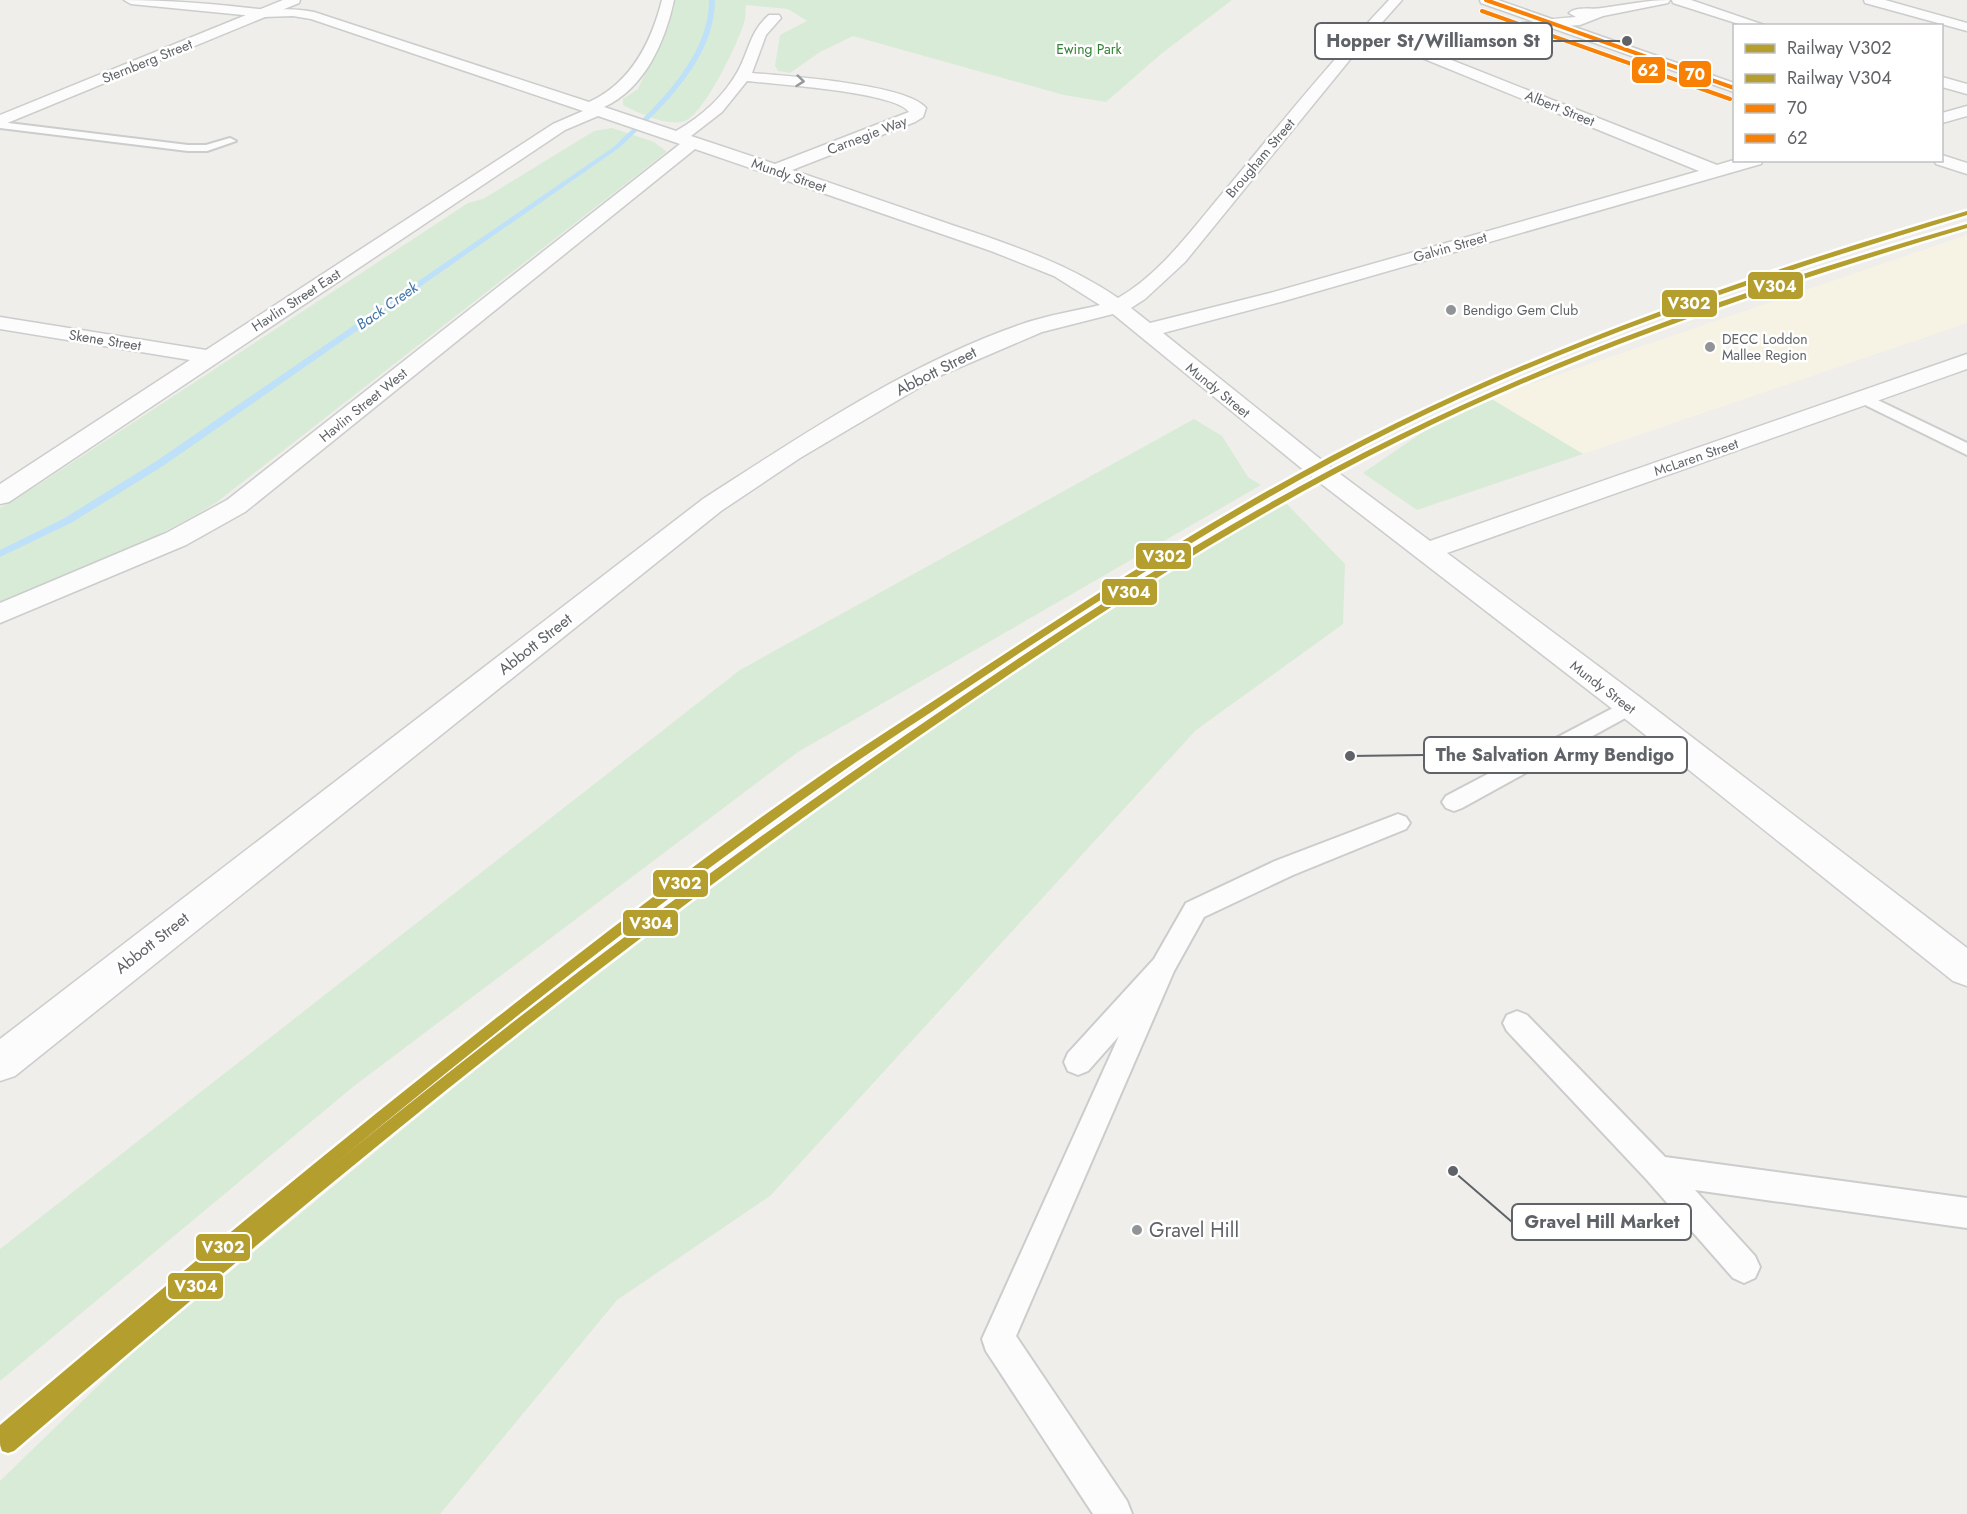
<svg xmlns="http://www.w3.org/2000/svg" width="1967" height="1514" viewBox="0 0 1967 1514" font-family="Jost,sans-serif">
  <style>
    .commercial { fill: #f7f3e4 }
    .green { fill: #d8ebd6 }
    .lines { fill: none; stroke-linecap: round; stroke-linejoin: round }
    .stream { fill: #bfe0f9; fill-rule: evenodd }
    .service-casing { stroke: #cbcccc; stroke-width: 4 }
    .minor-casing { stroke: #cbcccc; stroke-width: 3 }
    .tertiary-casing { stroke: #cbcccc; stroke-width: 3 }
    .service { fill: #fdfcfc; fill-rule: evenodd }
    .minor { fill: #fdfcfc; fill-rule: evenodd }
    .tertiary { fill: #fdfcfc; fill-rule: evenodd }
    .bus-1-casing { stroke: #fff; stroke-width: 6 }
    .bus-2-casing { stroke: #fff; stroke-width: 6 }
    .bus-1 { stroke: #f78005; stroke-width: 4 }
    .bus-2 { stroke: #f78005; stroke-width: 4 }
    .rail-1-casing { stroke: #fff; stroke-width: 5 }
    .rail-2-casing { stroke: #fff; stroke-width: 5 }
    .rail-1 { fill: #b49e2e; fill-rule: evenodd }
    .rail-2 { fill: #b49e2e; fill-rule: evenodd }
    .oneway { stroke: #96999c }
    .poi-dot { fill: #919496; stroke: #fff; stroke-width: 2 }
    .labels { text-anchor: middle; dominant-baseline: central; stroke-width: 5; stroke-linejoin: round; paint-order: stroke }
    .far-park-label { font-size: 14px; fill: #348238; stroke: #fff }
    .far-street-label { font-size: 14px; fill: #5f6368; stroke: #fff }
    .far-poi-label { font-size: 14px; fill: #5f6368; stroke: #fff; text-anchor: start }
    .far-water-label { font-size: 15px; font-style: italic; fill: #4174aa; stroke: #fff }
    .street-label { font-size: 16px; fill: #5f6368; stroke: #fff }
    .near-poi-label { font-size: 20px; fill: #5f6368; stroke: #fff; text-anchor: start }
    .leader { fill: none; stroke: #5f6368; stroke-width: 2 }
    .callout-dot { fill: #5f6368; stroke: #fff; stroke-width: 2 }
    .callout { fill: #fff; stroke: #5f6368; stroke-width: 2 }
    .callout-label { font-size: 18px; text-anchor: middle; font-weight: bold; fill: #5f6368 }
    .line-badge { stroke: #fff; stroke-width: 2 }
    .badge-label { font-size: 16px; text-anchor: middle; font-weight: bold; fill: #fff }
  </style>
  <rect width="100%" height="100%" fill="#efeeea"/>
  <polygon class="commercial" points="1967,235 1967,323 1583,454 1490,398"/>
  <g class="green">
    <path d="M 673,0 L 1232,0 L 1161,54 L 1106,102 L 1064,95 L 853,36 L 820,52 L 790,73 L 778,71 L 775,66 L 780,35 L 807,21 L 788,9 L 746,5 C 745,11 746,18 744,23 C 738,43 704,114 685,121 C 668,127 639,113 623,105 L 623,99 L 638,89 L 668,25 Z"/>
    <path d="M 612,128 L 654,142 L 666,151 L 665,153 L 217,502 C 150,544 73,573 0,602 L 0,508 L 38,485 L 468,203 L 483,199 L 594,131 Z"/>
    <polygon points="1490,398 1583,454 1417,510 1363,473 1455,410"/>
    <polygon points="1194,419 1222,436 1248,477 1261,485 798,752 354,1086 0,1381 0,1249 740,670"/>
    <polygon points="1282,499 1345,564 1343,624 1196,730 770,1196 617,1300 440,1514 0,1514 0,1481 133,1352 558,1001 878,758 1085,618"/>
  </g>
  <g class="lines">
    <path class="stream" d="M 709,0 L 715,0 C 715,60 660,110 619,148 L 163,466 L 71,523 L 0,557 L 0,550 L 63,519 L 155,462 L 615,146 C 655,107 709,59 709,0 Z"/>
    <defs>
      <g id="service">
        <polygon points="0,122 188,145 206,145 230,138 236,141 207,151 188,151 0,128"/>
        <polygon points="1863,393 1967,443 1967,455 1857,401 1855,398"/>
        <polygon points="1630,699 1638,701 1641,706 1638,711 1462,808 1454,811 1446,808 1442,802 1446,796"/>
        <polygon points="1398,814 1406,817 1410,823 1406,829 1293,875 1204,917 1174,971 1016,1336 1127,1501 1132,1514 1093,1514 986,1351 982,1339 1119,1036 1088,1071 1078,1075 1068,1071 1064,1062 1068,1053 1154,959 1186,903 1275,861"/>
        <polygon points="1517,1011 1527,1015 1665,1157 1967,1198 1967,1228 1695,1190 1755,1256 1760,1267 1755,1278 1744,1283 1733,1278 1647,1180 1507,1031 1503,1023 1507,1015"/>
      </g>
      <g id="minor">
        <path d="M 124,0 C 170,0 214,4 259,9 C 278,10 295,8 314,12 L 589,102 C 631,83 651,43 662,0 L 674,0 C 665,42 645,88 604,107 L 676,131 C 701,117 724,96 738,71 C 749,51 750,31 769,15 L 779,15 L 781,18 L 766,35 L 752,73 C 785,76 907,84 926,108 L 923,117 L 915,122 L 792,170 C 845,188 898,206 952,225 C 1009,244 1067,263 1118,298 C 1162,273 1194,226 1227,188 C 1280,124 1332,60 1389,0 L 1402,0 L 1361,46 L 1185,262 L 1145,299 L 1131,308 L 1150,323 L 1270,293 L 1699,171 L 1400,49 L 1398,46 L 1405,42 C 1463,34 1517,21 1576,17 L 1569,13 C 1577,6 1591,10 1602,8 C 1625,5 1646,0 1670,0 L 1668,3 L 1603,16 L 1580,25 L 1527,29 L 1421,48 L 1717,165 L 1734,160 L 1763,160 L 1761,164 L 1284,301 L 1163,333 L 1324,462 L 1430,541 L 1967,354 L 1967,369 L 1447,553 L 1641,698 L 1967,948 L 1967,986 L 1953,981 L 1619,714 L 1306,472 L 1113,314 L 1042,332 L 937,377 L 800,458 L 721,511 L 15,1076 L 0,1081 L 0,1039 L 703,499 C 802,435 912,361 1025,323 C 1049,315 1075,311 1100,305 L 1054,276 L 991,251 L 695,149 L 245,512 L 186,545 L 0,623 L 0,603 L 166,533 L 227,500 L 680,144 L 598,116 L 565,130 L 9,502 L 0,504 L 0,484 L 190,360 L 0,329 L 0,317 L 206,350 L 553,124 L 583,111 L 311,19 L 293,16 L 263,17 L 131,4 ZM 747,81 C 775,84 897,92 909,112 L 775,164 L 691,136 L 722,112 Z"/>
        <polygon points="1672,0 1691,0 1767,26 1745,26 1673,3"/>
        <polygon points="1864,0 1885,0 1967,23 1967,31 1865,3"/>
        <polygon points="1942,77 1967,84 1967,94 1942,87"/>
        <polygon points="1967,106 1967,116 1942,123 1942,113"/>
      </g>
      <g id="tertiary">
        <polygon points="283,0 300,0 299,3 0,126 0,115"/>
        <polygon points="1480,0 1498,0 1734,83 1734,92 1481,3"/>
        <polygon points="1942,155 1967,163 1967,174 1936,164 1934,160 1942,160"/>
      </g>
    </defs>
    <use href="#service" class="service-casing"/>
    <use href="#minor" class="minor-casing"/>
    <use href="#tertiary" class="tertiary-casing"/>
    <use href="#service" class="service"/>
    <use href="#minor" class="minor"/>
    <use href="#tertiary" class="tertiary"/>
    <defs>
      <polyline id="bus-1" points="1486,0 1734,88"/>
      <polyline id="bus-2" points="1482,11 1730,99"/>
    </defs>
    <use href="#bus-1" class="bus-1-casing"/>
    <use href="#bus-2" class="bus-2-casing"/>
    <use href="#bus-1" class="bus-1"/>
    <use href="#bus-2" class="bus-2"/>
    <defs>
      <path id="rail-1" d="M 1967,211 L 1967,215 C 1773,274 1579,338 1396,429 C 1242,506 1098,600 955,696 C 913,725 870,751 829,781 C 542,985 273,1213 6,1442 L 0,1444 L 0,1425 C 185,1269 371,1114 563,966 C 649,899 737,833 827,771 C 865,745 905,720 944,694 C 1091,597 1238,500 1396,423 C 1579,334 1772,268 1967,211 Z"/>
      <path id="rail-2" d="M 1967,224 L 1967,228 C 1773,286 1580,350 1399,441 C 1228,526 1068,633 912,741 C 597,959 304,1202 14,1451 L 8,1453 L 2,1451 L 0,1445 L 2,1439 C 294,1192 591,950 907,734 C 1064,626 1225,520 1397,436 C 1579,346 1772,280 1967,224 Z"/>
    </defs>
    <use href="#rail-1" class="rail-1-casing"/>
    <use href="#rail-2" class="rail-2-casing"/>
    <use href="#rail-1" class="rail-1"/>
    <use href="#rail-2" class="rail-2"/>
  </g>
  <defs><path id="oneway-chevron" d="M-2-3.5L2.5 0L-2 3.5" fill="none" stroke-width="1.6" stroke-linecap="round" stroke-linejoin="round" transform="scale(1.5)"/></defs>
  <use class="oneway" href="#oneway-chevron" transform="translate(800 81) rotate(6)"/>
  <g class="poi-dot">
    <circle cx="1451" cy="310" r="6"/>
    <circle cx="1710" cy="347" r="6"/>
    <circle cx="1137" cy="1230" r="6"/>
  </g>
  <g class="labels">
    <g class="far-park-label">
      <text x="1089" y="49">Ewing Park</text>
    </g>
    <g class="far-street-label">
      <text transform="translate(147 61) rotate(-22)">Sternberg Street</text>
      <text transform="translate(1560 108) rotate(22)">Albert Street</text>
      <text transform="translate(867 135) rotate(-21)">Carnegie Way</text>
      <text transform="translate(1260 158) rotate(-50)">Brougham Street</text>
      <text transform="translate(789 175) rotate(19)">Mundy Street</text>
      <text transform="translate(1450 247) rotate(-16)">Galvin Street</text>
      <text transform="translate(296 300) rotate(-33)">Havlin Street East</text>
      <text transform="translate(105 340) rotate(9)">Skene Street</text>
      <text transform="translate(1218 390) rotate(39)">Mundy Street</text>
      <text transform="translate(363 405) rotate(-39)">Havlin Street West</text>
      <text transform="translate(1696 457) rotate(-19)">McLaren Street</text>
      <text transform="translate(1603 687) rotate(37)">Mundy Street</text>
    </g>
    <g class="far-poi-label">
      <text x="1463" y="310">Bendigo Gem Club</text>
      <text x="1722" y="339">DECC Loddon<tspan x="1722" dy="16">Mallee Region</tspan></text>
    </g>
    <g class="far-water-label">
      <text transform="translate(387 306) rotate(-35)">Back Creek</text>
    </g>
    <g class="street-label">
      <text transform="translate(936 371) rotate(-27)">Abbott Street</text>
      <text transform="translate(535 644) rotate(-38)">Abbott Street</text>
      <text transform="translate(152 943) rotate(-38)">Abbott Street</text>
    </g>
    <g class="near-poi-label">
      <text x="1149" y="1230">Gravel Hill</text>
    </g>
  </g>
  <path class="leader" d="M1627 41L1552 41M1350 756L1424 755M1453 1171L1512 1222"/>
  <g class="callout-dot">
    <circle cx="1627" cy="41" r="6"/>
    <circle cx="1350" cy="756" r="6"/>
    <circle cx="1453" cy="1171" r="6"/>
  </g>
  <g class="callout">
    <rect x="1315" y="23" width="237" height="36" rx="6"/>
    <rect x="1424" y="737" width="263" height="36" rx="6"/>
    <rect x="1512" y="1204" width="179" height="36" rx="6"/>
  </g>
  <g class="callout-label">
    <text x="1433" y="47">Hopper St/Williamson St</text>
    <text x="1555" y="761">The Salvation Army Bendigo</text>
    <text x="1602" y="1228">Gravel Hill Market</text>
  </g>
  <g class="line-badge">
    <rect x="1631" y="56" width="35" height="28" rx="6" fill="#f78005"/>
    <rect x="1678" y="60" width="34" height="28" rx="6" fill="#f78005"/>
    <rect x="1747" y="271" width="57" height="29" rx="6" fill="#b49e2e"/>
    <rect x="1661" y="289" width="57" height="29" rx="6" fill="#b49e2e"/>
    <rect x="1135" y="542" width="57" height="28" rx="6" fill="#b49e2e"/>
    <rect x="1101" y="578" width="57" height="28" rx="6" fill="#b49e2e"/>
    <rect x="652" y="869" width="57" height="29" rx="6" fill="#b49e2e"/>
    <rect x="622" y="909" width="57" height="28" rx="6" fill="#b49e2e"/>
    <rect x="195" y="1233" width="56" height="29" rx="6" fill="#b49e2e"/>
    <rect x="167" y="1272" width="57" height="28" rx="6" fill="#b49e2e"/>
  </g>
  <g class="badge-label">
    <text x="1648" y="76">62</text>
    <text x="1695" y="80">70</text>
    <text x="1775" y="292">V304</text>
    <text x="1689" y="309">V302</text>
    <text x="1164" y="562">V302</text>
    <text x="1129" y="598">V304</text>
    <text x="680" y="889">V302</text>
    <text x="651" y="929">V304</text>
    <text x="223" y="1253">V302</text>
    <text x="196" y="1292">V304</text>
  </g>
  <rect x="1733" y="24" width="210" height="138" fill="#ffffff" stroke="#bfc1c3" stroke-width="1.5"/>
  <rect x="1745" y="44" width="30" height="9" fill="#b49e2e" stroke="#bfc1c3" stroke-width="1.5"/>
  <text x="1787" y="54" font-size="18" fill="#5f6368">Railway V302</text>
  <rect x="1745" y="74" width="30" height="9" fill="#b49e2e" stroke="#bfc1c3" stroke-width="1.5"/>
  <text x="1787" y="84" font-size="18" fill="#5f6368">Railway V304</text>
  <rect x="1745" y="104" width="30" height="9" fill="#f78005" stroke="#bfc1c3" stroke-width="1.5"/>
  <text x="1787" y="114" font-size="18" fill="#5f6368">70</text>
  <rect x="1745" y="134" width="30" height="9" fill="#f78005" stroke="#bfc1c3" stroke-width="1.5"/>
  <text x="1787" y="144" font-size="18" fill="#5f6368">62</text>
</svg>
